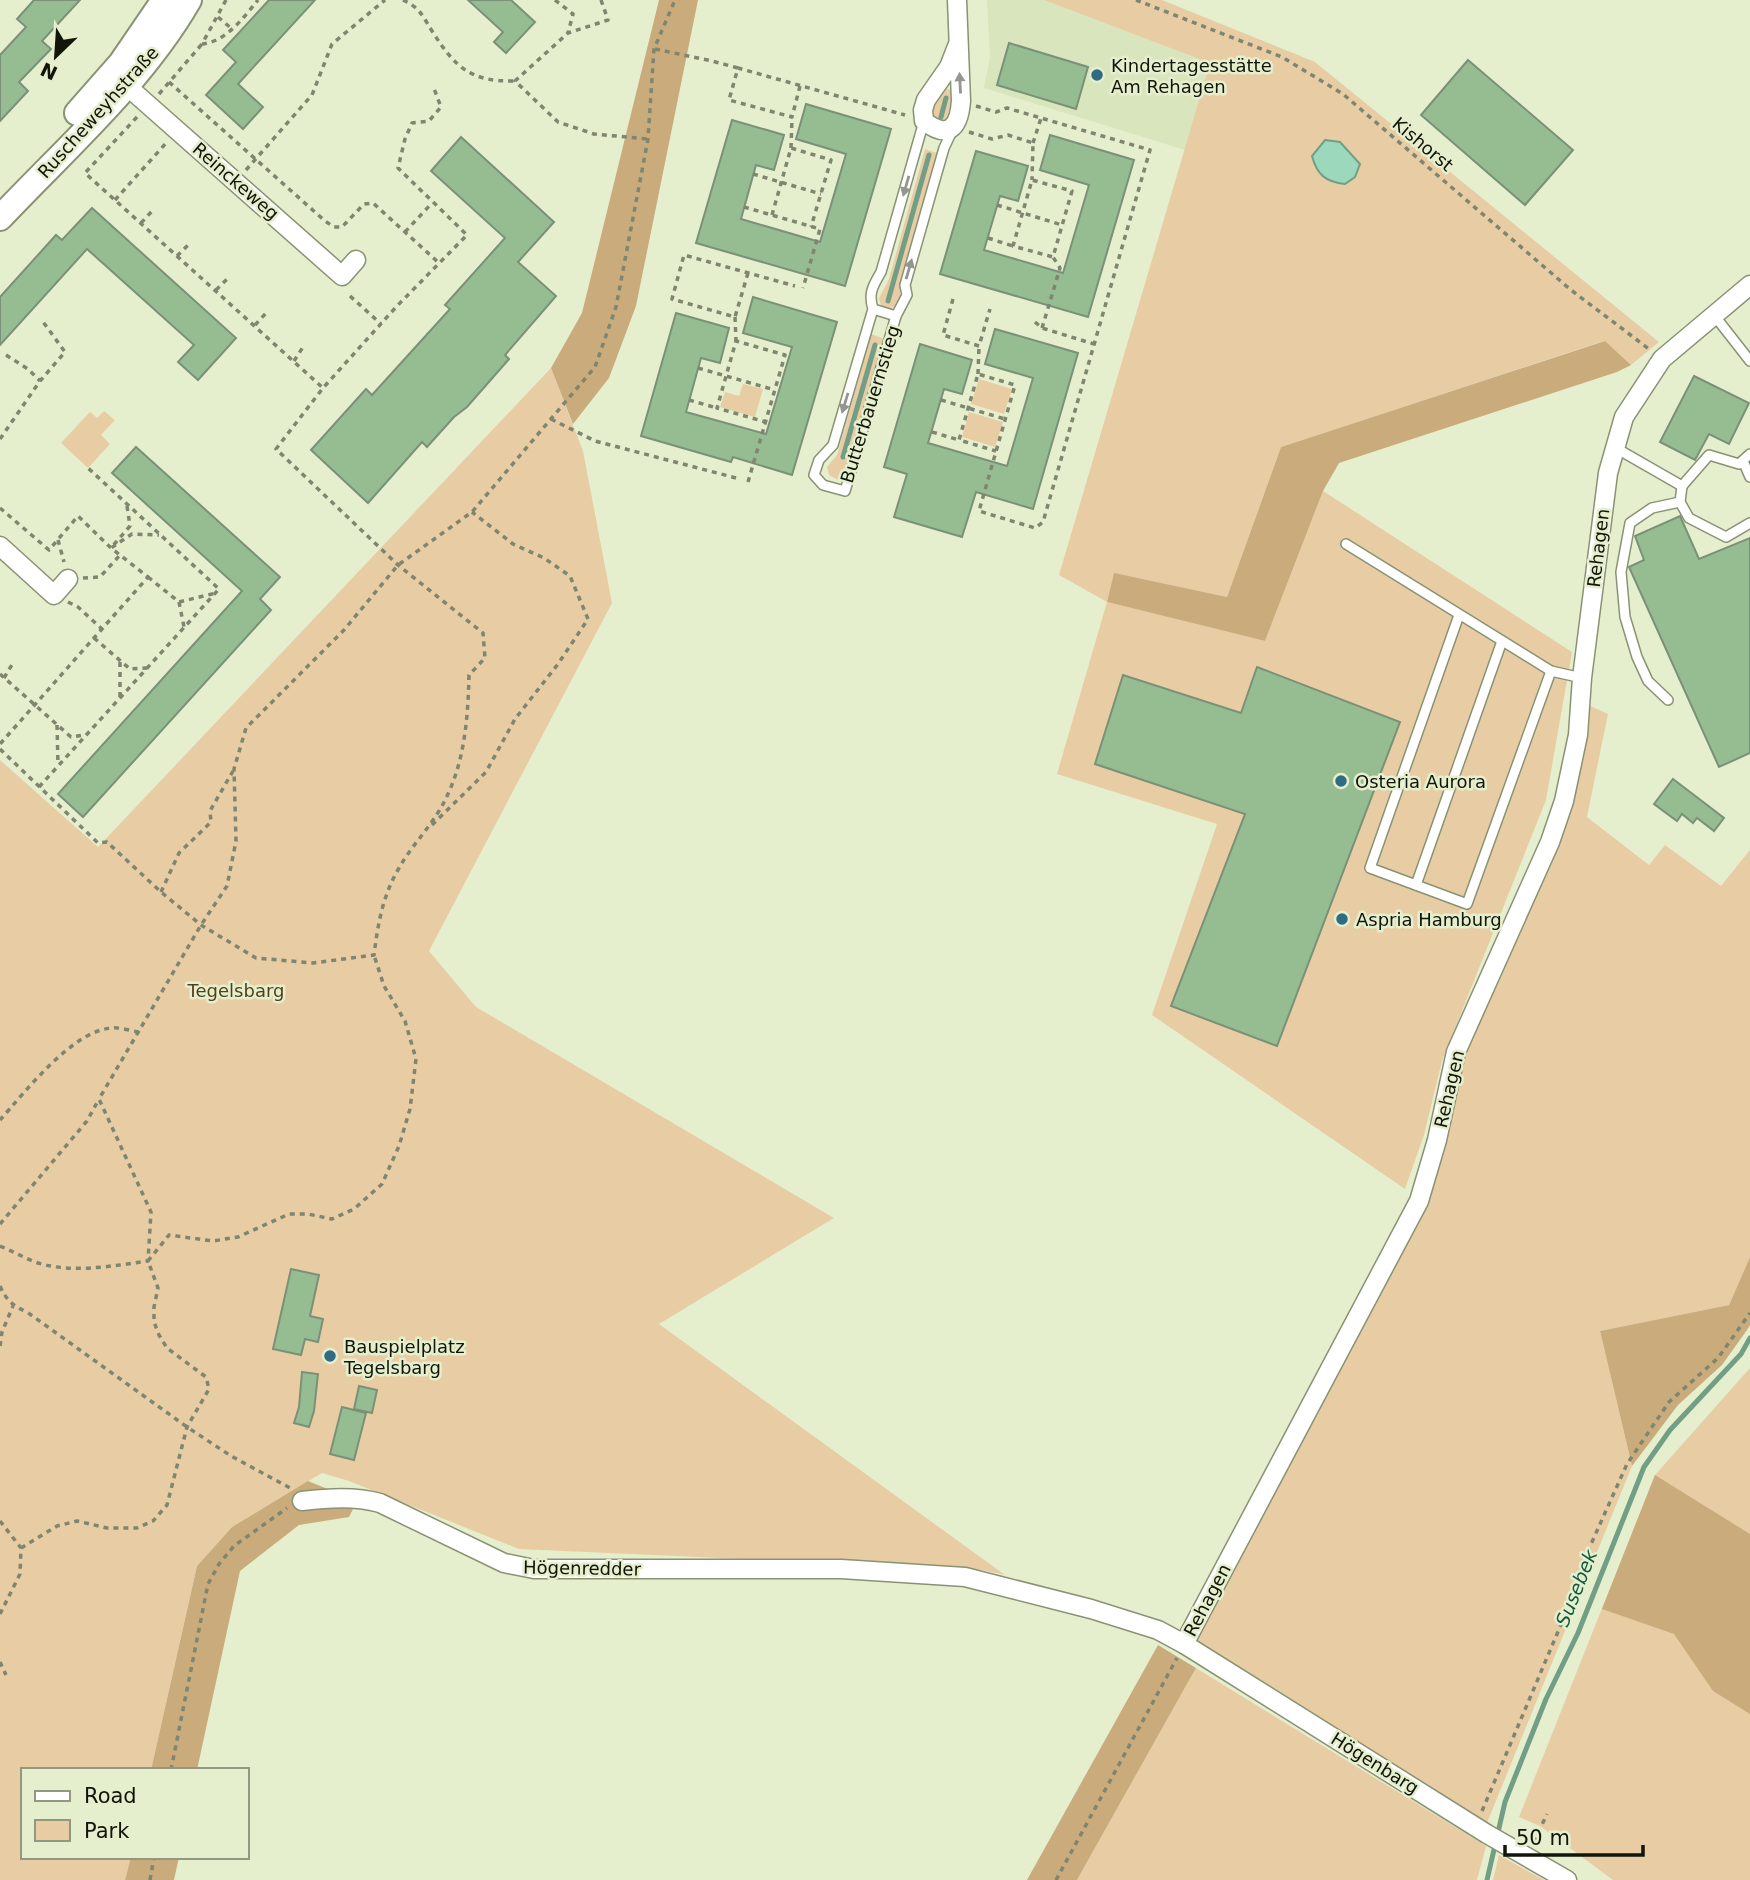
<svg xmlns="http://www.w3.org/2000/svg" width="1750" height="1880" viewBox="0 0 1750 1880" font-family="'DejaVu Sans',sans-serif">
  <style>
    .built { fill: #d9e5bd }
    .green { fill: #e8cda4 }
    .forest { fill: #caac7c }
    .water { fill: #9cd8bb; stroke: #739e86; stroke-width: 2 }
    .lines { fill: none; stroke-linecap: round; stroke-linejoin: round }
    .stream { stroke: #739e86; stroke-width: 5 }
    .building { fill: #96bd92; stroke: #7a9178; stroke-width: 2 }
    .lane-casing { stroke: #899273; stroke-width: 12 }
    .street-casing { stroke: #899273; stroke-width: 21 }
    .secondary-casing { stroke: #899273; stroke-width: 28 }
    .path { stroke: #7f856e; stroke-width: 3.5; stroke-dasharray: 5 5; stroke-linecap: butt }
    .lane { stroke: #fff; stroke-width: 9 }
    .street { stroke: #fff; stroke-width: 18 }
    .secondary { stroke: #fff; stroke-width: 24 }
    .oneway { fill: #949690 }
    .poi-dot { fill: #2f6b83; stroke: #e5efce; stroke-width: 2.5 }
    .labels { text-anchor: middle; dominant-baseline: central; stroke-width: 5; stroke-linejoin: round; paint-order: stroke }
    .poi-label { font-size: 18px; fill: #121509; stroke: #e5efce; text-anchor: start }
    .street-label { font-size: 18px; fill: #121509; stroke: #e5efce }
    .park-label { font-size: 18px; fill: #553f19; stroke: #e5efce }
    .water-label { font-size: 19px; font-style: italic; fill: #115a3f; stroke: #e5efce }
  </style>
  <rect width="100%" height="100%" fill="#e5efce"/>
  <polygon class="built" points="987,0 1044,0 1211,62 1185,150 984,88 990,58"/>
  <g class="green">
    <polygon points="1044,0 1162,0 1315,62 1659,342 1631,365 1604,341 1281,447 1227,597 1114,574 1107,602 1265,641 1323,491 1572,652 1546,800 1442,1061 1424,1135 1405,1189 1152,1015 1217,824 1057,774 1107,602 1059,575 1210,63"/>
    <path d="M 947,88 L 953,92 L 954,110 L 949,121 L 943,122 L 933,119 C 928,108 938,94 947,88 Z"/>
    <polygon points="925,149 937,153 900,282 900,297 895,307 885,309 881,306 879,298 889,279"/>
    <polygon points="871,334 885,339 845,474 842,479 838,480 829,475 827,467 837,455"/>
    <polygon points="551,368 583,451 612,603 429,951 476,1007 834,1218 659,1324 1005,1575 982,1570 519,1549 349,1481 322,1473 232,1527 197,1566 151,1770 23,1770 23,1857 131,1857 125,1880 0,1880 0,760 98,847"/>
    <polygon points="979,379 1012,389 1004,414 971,404"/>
    <polygon points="743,384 763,389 755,417 720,407 725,392 739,396"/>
    <polygon points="104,411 115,420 101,435 110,444 88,468 61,443 90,412 97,418"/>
    <polygon points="969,412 1003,422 995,447 962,437"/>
    <polygon points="1588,705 1608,714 1587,817 1649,865 1665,845 1721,886 1750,850 1750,1257 1729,1305 1600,1331 1632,1466 1487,1823 1193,1639 1424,1207 1444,1147 1461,1057 1514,937"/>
    <polygon points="1750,1368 1750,1880 1613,1880 1540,1826 1519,1817 1655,1475"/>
    <polygon points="1196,1668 1486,1846 1477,1880 1077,1880"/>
    <polygon points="1499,1855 1544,1880 1493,1880"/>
  </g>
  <g class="forest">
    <polygon points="659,0 698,0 636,306 609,378 573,424 551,368 582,313"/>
    <polygon points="1605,341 1631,365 1617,372 1339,463 1323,491 1265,641 1107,602 1114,573 1227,597 1281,447"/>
    <polygon points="1750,1257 1750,1325 1747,1330 1722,1365 1678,1405 1632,1466 1600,1331 1729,1305"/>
    <polygon points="1655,1475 1750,1534 1750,1714 1713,1691 1674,1634 1602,1609"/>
    <polygon points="308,1481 357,1501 349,1517 299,1525 240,1571 197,1770 151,1770 197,1566 232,1527"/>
    <polygon points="1158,1645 1196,1668 1077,1880 1027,1880"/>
    <polygon points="131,1857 179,1857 174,1880 125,1880"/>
  </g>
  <path class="water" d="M 1325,140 L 1340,142 L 1360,164 L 1355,177 L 1345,184 C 1326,182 1317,175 1312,156 Z"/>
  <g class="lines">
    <g class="stream">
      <polyline points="941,117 946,98"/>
      <polyline points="888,301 929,155"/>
      <polyline points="843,457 875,345"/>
      <polyline points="1487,1880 1505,1802 1546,1699 1578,1633 1644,1467 1670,1430 1741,1354 1750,1338"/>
    </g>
  </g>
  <g class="building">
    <polygon points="34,0 80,0 42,41 51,49 19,82 28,91 0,121 0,55 26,27 17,19"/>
    <polygon points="269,0 315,0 238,84 263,107 243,129 206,95 236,62 223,50"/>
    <polygon points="468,0 511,0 535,22 506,53 494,42 503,32"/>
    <polygon points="1009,43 1088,67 1076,109 997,85"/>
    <polygon points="1468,60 1573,150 1525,205 1421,115"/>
    <polygon points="806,104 891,129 845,286 696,243 732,120 784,135 774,170 756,165 741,219 820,242 846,154 796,139"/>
    <polygon points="1050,135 1134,160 1088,317 940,274 976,151 1028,166 1018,201 1000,196 984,250 1063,273 1089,185 1040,170"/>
    <polygon points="461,137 554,222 518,262 556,296 505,355 509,359 467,407 454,417 427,447 422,442 368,503 311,450 366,389 372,395 450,309 445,305 505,238 431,171"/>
    <polygon points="92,208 236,338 198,380 178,362 194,345 87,249 0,345 0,297 56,235 62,240"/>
    <polygon points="753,297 837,322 792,475 733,457 731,462 641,436 676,313 729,328 720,363 701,358 686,412 766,434 792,347 743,333"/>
    <polygon points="995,329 1078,353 1033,509 976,492 962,537 894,517 907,474 884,467 920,344 972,360 962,394 944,389 928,443 1007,466 1033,378 985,364"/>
    <polygon points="1694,376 1749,403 1729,444 1709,434 1695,460 1660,442"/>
    <polygon points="136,447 280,577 260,599 271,610 83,817 58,794 242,591 112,473"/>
    <polygon points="1680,516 1699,559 1750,538 1750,753 1719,767 1629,567 1644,560 1635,536"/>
    <polygon points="1257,667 1400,722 1277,1046 1171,1006 1245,814 1095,764 1123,675 1241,713"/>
    <polygon points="1673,779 1724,818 1714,831 1697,818 1693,823 1682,814 1677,821 1654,804"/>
    <polygon points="291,1269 319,1275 310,1316 323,1319 318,1342 305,1339 301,1355 273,1349"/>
    <polygon points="302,1372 318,1374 314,1411 309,1427 294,1423 299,1407"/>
    <polygon points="359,1386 377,1390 372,1413 354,1409"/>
    <polygon points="342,1407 366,1413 354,1460 330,1454"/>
  </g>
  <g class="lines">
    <defs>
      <g id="lane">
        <path d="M 924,121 L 881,272 C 873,286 868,293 873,309 L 833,445 L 819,460 L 814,475 L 823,485 L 845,491 L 896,316 L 907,295 L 905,285 L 944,148 L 953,129"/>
        <polyline points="873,309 896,316"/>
        <polyline points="1714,315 1750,361"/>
        <polyline points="1614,447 1682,486 1709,455 1739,464 1750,454"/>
        <polyline points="1743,461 1750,477"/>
        <polyline points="1682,486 1680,502 1689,518 1726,537 1750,523"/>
        <polyline points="1346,544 1551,671 1582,678"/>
        <polyline points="1459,615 1370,868 1467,904 1551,671"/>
        <polyline points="1668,700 1648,681 1637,657 1625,617 1621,572 1630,523 1652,508 1680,502"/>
        <polyline points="1416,885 1502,641"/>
      </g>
      <g id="street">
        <path d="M 957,0 L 961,101 C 959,128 948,140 924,121 L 923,110 L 926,100 L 949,67 L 958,44"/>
        <polyline points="119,79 342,276 356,260"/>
        <polyline points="0,546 54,595 68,579"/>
        <path d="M 302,1501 C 328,1498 355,1496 380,1503 L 504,1563 L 534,1569 L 841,1569 L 965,1577 L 1091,1609 L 1158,1630 L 1184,1644 L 1487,1834 L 1567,1880"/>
        <polyline points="1184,1644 1419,1201 1437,1140 1456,1052 1550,842 1564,801 1578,735 1582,678 1608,473 1624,417 1662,359 1750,285"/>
      </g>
      <g id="secondary">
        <polyline points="77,113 121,63 164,0"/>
        <path d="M 0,218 C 65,149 141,83 189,0"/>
      </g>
    </defs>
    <use href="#lane" class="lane-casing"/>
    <use href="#street" class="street-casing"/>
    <use href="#secondary" class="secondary-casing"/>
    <g class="path">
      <path d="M 226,0 L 202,44 C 226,42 244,17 258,0"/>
      <path d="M 403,0 C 420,8 422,15 432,31 C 455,67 470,82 515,81"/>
      <polyline points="555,0 573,14 568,33"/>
      <polyline points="601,0 608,20 568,33 515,81 558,122 594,134 648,139"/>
      <polyline points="1136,0 1282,57 1343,94 1571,290 1649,349"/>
      <polyline points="218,17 232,29"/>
      <polyline points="655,49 712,61 738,68"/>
      <polyline points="169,82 325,221 334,227 342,227 364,204 373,203 439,263"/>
      <polyline points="800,86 792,117 729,100 738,68 905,115"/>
      <polyline points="159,94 202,44"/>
      <polyline points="976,106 996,112 1007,108 1150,150 1043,522 1035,528 979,511 1015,385 978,374 959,440 996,451"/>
      <polyline points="137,117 85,173 323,388"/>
      <polyline points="969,132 992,139 1008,135 1033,143 1032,180"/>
      <polyline points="1033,143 1041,118"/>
      <polyline points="791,148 792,118"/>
      <polyline points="246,170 312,95 332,44 385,0"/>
      <polyline points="753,174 821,194"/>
      <polyline points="115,200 167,142"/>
      <polyline points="997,205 1062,225"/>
      <polyline points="744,207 820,229 803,288"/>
      <polyline points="772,215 791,148 831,160 811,227"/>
      <polyline points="141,223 154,209"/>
      <polyline points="405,232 432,203"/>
      <polyline points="988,238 1013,246"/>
      <polyline points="177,256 190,243"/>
      <polyline points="748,273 735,317 672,299 684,255 795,286"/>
      <polyline points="216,290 228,278"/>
      <polyline points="350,296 381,324"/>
      <polyline points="953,299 943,335 979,346 990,309"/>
      <polyline points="735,317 736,341"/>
      <polyline points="1035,322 1042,328 1094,344"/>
      <polyline points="255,325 268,311"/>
      <polyline points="1042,328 1060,268 1053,257 1072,191 1032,180 1013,246 1053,257"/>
      <polyline points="6,355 28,369 40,381"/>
      <polyline points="294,361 303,347"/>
      <polyline points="698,368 775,390"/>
      <polyline points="978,374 979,346"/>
      <polyline points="689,400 717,408"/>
      <polyline points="941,400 1005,419"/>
      <polyline points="551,419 595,441 740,479"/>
      <polyline points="932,432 959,440"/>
      <polyline points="0,439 40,381 65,352 41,319"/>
      <polyline points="748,482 785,355 736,341 717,408 766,422"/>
      <polyline points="127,506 130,526 111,548 132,534 159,535"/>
      <polyline points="0,508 49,550 78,516 111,548 148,577 0,744"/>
      <polyline points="58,540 64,562"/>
      <polyline points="148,577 179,602 216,593"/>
      <polyline points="83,578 100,577 120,555"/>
      <polyline points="68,602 78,607 102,629"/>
      <polyline points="179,602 184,627"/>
      <polyline points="94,638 130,669 147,668"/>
      <polyline points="0,674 71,737 84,735"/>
      <polyline points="4,678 13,663"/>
      <polyline points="120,697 120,661"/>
      <polyline points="57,725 58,765"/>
      <path d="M 0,749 L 98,843 L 107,842 L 161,892 L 201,925 L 256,958 L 313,963 L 374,955 C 378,923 383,895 399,868 C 413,843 435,823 447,796 C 465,759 468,716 469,675 L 485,658 L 483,633 L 398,565 L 276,449 L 323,388 L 397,306 L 467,235 L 398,168 L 405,139 L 412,123 L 429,121 L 441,107 L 433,86"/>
      <polyline points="39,787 219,589 88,468"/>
      <polyline points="432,825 486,772 515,719 558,664 588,619 570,576 544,558 513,544 472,512"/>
      <polyline points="161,892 179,853 211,822 210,811 233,771"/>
      <path d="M 0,1120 C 25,1092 73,1030 112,1028 C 120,1027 131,1031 139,1032"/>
      <polyline points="0,1224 87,1121 99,1099"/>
      <path d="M 0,1246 C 12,1251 23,1257 35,1262 C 70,1274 112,1266 148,1261 L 151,1212 L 99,1099 L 201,925 L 227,886 L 236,841 L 234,769 L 246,728 L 344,630 L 398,565 L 472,512 L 595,367 L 616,307 L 648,139 L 654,49 L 675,0"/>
      <path d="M 0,1286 C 6,1300 13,1306 27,1312 L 187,1427 L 231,1456 L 292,1489"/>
      <polyline points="0,1346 2,1332 13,1306"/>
      <polyline points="0,1521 21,1548 20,1574 0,1614"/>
      <polyline points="21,1548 57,1526 77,1521 107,1528 137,1528 153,1521 167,1505 187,1427 209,1389 206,1377 167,1348 159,1335 154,1322 154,1307 158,1288 148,1261 169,1235 213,1241 238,1237 289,1214 308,1214 332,1219 354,1209 382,1184 399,1146 410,1109 416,1059 405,1021 384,986 374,955"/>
      <polyline points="0,1662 6,1675"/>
      <polyline points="171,1770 208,1584 219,1564 234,1546 287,1508"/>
      <polyline points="1482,1811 1571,1601 1587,1553 1627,1464 1669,1402 1718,1358 1750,1313"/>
      <polyline points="1534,1842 1547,1814"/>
      <polyline points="150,1880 154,1857"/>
      <polyline points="1056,1880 1177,1658"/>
    </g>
    <use href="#lane" class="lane"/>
    <use href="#street" class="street"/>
    <use href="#secondary" class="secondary"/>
  </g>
  <defs><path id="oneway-solid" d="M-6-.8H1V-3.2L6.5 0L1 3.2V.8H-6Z" transform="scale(1.75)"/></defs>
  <g class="oneway">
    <use href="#oneway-solid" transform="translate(960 83) rotate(-93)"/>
    <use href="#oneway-solid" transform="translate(906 186) rotate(106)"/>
    <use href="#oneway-solid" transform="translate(909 269) rotate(-74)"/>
    <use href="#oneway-solid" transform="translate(845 403) rotate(107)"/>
  </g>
  <g class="poi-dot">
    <circle cx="1097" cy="75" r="7"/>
    <circle cx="1341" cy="781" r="7"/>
    <circle cx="1342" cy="919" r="7"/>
    <circle cx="330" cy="1356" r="7"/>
  </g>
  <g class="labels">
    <g class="poi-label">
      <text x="1111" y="65">Kindertagesstätte<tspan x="1111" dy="21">Am Rehagen</tspan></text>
      <text x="1355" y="781">Osteria Aurora</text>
      <text x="1356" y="919">Aspria Hamburg</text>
      <text x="344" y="1346">Bauspielplatz<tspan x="344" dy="21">Tegelsbarg</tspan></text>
    </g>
    <g class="street-label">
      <text transform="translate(98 112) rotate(-48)">Ruscheweyhstraße</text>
      <text transform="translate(1423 144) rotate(40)">Kishorst</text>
      <text transform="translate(236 181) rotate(41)">Reinckeweg</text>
      <text transform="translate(870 404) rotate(-73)">Butterbauernstieg</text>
      <text transform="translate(1598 548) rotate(-83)">Rehagen</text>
      <text transform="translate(1449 1089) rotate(-77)">Rehagen</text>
      <text transform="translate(582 1568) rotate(1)">Högenredder</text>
      <text transform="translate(1207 1600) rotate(-62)">Rehagen</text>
      <text transform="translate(1375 1763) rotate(32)">Högenbarg</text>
    </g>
    <g class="park-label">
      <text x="236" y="990">Tegelsbarg</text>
    </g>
    <g class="water-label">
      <text transform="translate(1576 1588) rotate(-68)">Susebek</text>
    </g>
  </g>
  <rect x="21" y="1768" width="228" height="91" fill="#e5efce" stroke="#91987f" stroke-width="2"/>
  <rect x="35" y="1791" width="35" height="10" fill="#ffffff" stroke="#91987f" stroke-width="2"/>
  <text x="84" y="1803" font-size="21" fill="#121509">Road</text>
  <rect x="35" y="1820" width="35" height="21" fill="#e8cda4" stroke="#91987f" stroke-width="2"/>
  <text x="84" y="1838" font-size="21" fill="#121509">Park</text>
  <g transform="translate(56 56) rotate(205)" stroke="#e5efce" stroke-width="5" paint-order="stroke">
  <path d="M0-5L12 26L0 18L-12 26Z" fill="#121509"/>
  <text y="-10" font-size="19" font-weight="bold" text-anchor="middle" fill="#121509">N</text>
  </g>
  <path d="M1505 1845v10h138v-10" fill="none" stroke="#121509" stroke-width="3.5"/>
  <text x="1516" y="1845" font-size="21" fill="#121509" stroke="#e5efce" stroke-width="5" paint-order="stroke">50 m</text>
</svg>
